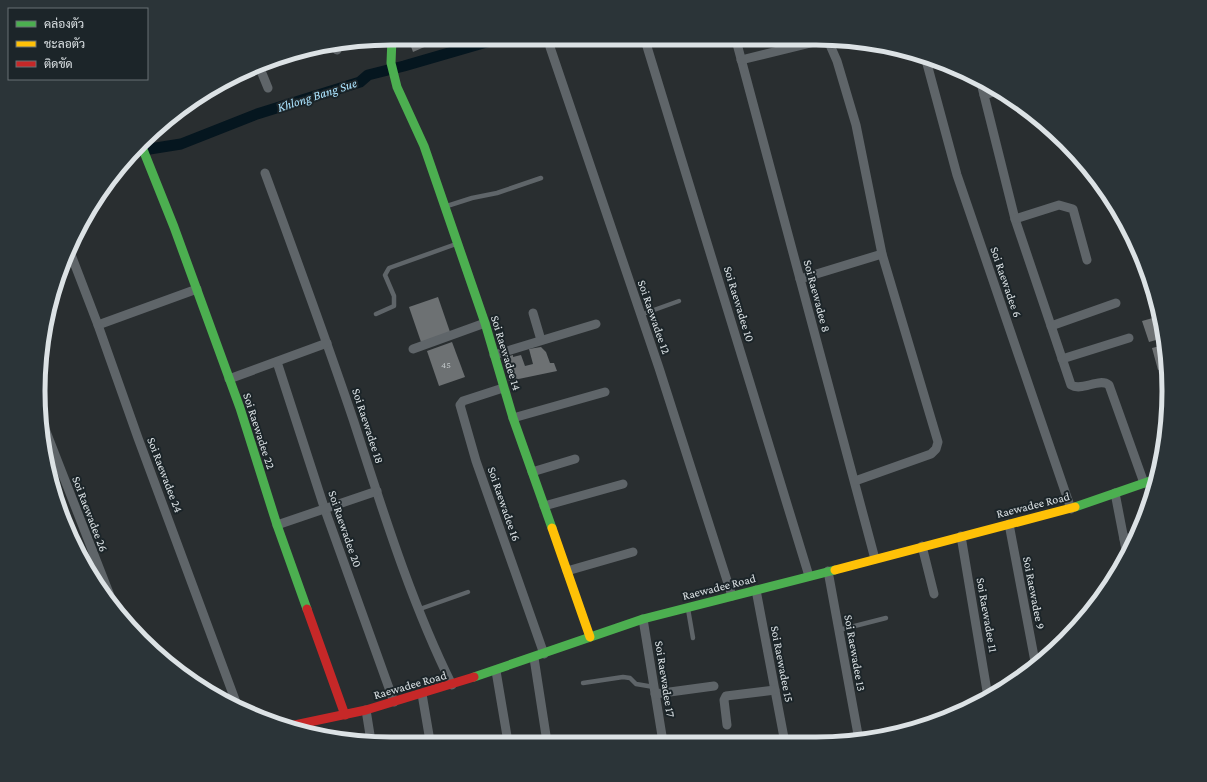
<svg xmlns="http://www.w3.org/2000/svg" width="1207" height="782" viewBox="0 0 1207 782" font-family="'Crimson Pro',Sarabun,serif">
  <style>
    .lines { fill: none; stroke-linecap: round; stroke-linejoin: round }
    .canal { stroke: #05161f; stroke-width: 11 }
    .building { fill: #6d7173 }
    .lane { stroke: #5f6569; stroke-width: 4.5 }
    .street { stroke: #5f6569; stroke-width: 9 }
    .fast { stroke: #4caf50; stroke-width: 9 }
    .slow { stroke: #ffc107; stroke-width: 9 }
    .jam { stroke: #c62828; stroke-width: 9 }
    .labels { text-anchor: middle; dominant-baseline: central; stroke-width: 4; stroke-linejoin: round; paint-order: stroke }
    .number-label { font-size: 10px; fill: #c0c6c8 }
    .street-label { font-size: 12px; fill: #dce2e5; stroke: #1c2529 }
    .water-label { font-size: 13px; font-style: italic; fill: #abe3fe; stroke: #1c2529 }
    .rim { fill: none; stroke: #dce2e5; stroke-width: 5 }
  </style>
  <rect width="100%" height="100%" fill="#292e30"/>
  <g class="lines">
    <polyline class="canal" points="137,151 181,144 257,114 360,82 368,75 404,66 497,39"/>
  </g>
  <g class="building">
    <polygon points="408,38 437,38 438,41 413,52"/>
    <polygon points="438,297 450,332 421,342 409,307"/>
    <polygon points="1160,316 1163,338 1149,342 1142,321"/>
    <polygon points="452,342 465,377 439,386 427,351"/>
    <polygon points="1164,345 1168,367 1158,370 1152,348"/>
    <polygon points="541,347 546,352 550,363 554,363 557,371 509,381 503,358 513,355 513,357 521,355 525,366 533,364 529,349"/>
  </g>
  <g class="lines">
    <g class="lane">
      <polyline points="447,206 472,198 497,193 541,178"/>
      <polyline points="376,314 394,306 394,296 385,275 389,268 456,244"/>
      <polyline points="640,315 679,301"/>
      <polyline points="420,609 468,592"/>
      <polyline points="688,609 693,638"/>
      <polyline points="839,630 886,618"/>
      <polyline points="583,683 623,677 630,678 636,684 654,687"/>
    </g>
    <g class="street">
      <polyline points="645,40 809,576"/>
      <polyline points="736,40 875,559"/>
      <polyline points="824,41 830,45 837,61 856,125 882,254 938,442 936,449 931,454 855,481"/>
      <polyline points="336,47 337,50"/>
      <polyline points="550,47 659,368 732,596"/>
      <polyline points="741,60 819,41"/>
      <polyline points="926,60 957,175 1071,509"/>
      <polyline points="259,66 268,88"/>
      <path d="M 980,79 L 1015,219 L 1071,385 C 1082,392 1099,377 1109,385 L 1144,483"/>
      <polyline points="984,95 997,91"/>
      <path d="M 265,173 C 295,255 325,336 353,419 C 382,508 410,600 452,685"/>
      <polyline points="1015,219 1059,205 1073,209 1087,260"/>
      <polyline points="70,252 98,325 138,438 237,705"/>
      <polyline points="800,279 882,254"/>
      <polyline points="533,313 541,340"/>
      <polyline points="98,325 197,289"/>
      <polyline points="1051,326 1116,303"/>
      <polyline points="413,349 485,323"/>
      <polyline points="494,355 596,324"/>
      <polyline points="1062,359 1129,338"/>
      <polyline points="277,362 325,510 394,702"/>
      <polyline points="229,379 327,343"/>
      <polyline points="503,388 463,401 460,405 476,461 544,654"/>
      <polyline points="513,418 605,392"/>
      <polyline points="45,429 114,606"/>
      <polyline points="532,472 575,459"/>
      <polyline points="1115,493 1127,555"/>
      <polyline points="544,506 623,484"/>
      <polyline points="1009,524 1036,667"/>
      <polyline points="277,525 377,491"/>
      <polyline points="961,536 988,697"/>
      <polyline points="1124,539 1136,536"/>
      <polyline points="922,546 934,594"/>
      <polyline points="567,571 633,552"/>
      <polyline points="828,571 859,740"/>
      <polyline points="756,590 785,743"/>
      <polyline points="643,619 663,742"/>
      <polyline points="534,658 547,742"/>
      <polyline points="496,671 508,742"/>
      <polyline points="422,694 430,741"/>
      <polyline points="655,694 714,686"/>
      <polyline points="366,710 371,741"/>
      <polyline points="727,725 724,700 726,696 775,690"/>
    </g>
    <g class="fast">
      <polyline points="392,38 391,63 397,87 424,146 485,323 513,418 552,528"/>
      <polyline points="142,147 174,227 240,408 277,525 307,609"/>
      <polyline points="1075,507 1156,479"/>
      <polyline points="474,677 643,619 835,570"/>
    </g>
    <g class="slow">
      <polyline points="552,528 590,637"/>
      <polyline points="835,570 1075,507"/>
    </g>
    <g class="jam">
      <polyline points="307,609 345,715"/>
      <polyline points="290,726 366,710 474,677"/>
    </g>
  </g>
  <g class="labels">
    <g class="number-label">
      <text x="446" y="364">45</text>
    </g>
    <g class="street-label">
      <text transform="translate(1006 282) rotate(71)">Soi Raewadee 6</text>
      <text transform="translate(817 296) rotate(75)">Soi Raewadee 8</text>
      <text transform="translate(739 304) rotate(73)">Soi Raewadee 10</text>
      <text transform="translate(654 317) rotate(71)">Soi Raewadee 12</text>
      <text transform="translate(506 353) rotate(73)">Soi Raewadee 14</text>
      <text transform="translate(368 426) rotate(72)">Soi Raewadee 18</text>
      <text transform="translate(259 431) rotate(72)">Soi Raewadee 22</text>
      <text transform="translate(165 475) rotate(69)">Soi Raewadee 24</text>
      <text transform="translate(504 504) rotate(71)">Soi Raewadee 16</text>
      <text transform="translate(1033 505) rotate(-14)">Raewadee Road</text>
      <text transform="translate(90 514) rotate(69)">Soi Raewadee 26</text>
      <text transform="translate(345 529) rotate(71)">Soi Raewadee 20</text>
      <text transform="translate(719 587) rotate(-14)">Raewadee Road</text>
      <text transform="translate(1034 593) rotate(79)">Soi Raewadee 9</text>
      <text transform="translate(987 615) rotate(80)">Soi Raewadee 11</text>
      <text transform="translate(855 653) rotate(80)">Soi Raewadee 13</text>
      <text transform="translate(782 664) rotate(79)">Soi Raewadee 15</text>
      <text transform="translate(665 679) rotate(81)">Soi Raewadee 17</text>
      <text transform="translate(410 685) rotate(-16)">Raewadee Road</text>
    </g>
    <g class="water-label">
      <text transform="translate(317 95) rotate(-18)">Khlong Bang Sue</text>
    </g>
  </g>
  <path d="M0 0H1207V782H0ZM391 45H816A346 346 0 0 1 1162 391V391A346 346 0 0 1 816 737H391A346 346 0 0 1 45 391V391A346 346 0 0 1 391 45Z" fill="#2b3438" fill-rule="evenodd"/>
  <path class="rim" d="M391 45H816A346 346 0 0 1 1162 391V391A346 346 0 0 1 816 737H391A346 346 0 0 1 45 391V391A346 346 0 0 1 391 45Z"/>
  <rect x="8" y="8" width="140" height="72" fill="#1c2529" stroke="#697174"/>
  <rect x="16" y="21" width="20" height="6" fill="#4caf50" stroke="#697174"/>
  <text x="44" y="28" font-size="12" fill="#dce2e5">คล่องตัว</text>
  <rect x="16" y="41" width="20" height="6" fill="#ffc107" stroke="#697174"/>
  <text x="44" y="48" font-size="12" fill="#dce2e5">ชะลอตัว</text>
  <rect x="16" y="61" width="20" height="6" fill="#c62828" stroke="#697174"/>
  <text x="44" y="68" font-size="12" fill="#dce2e5">ติดขัด</text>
</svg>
